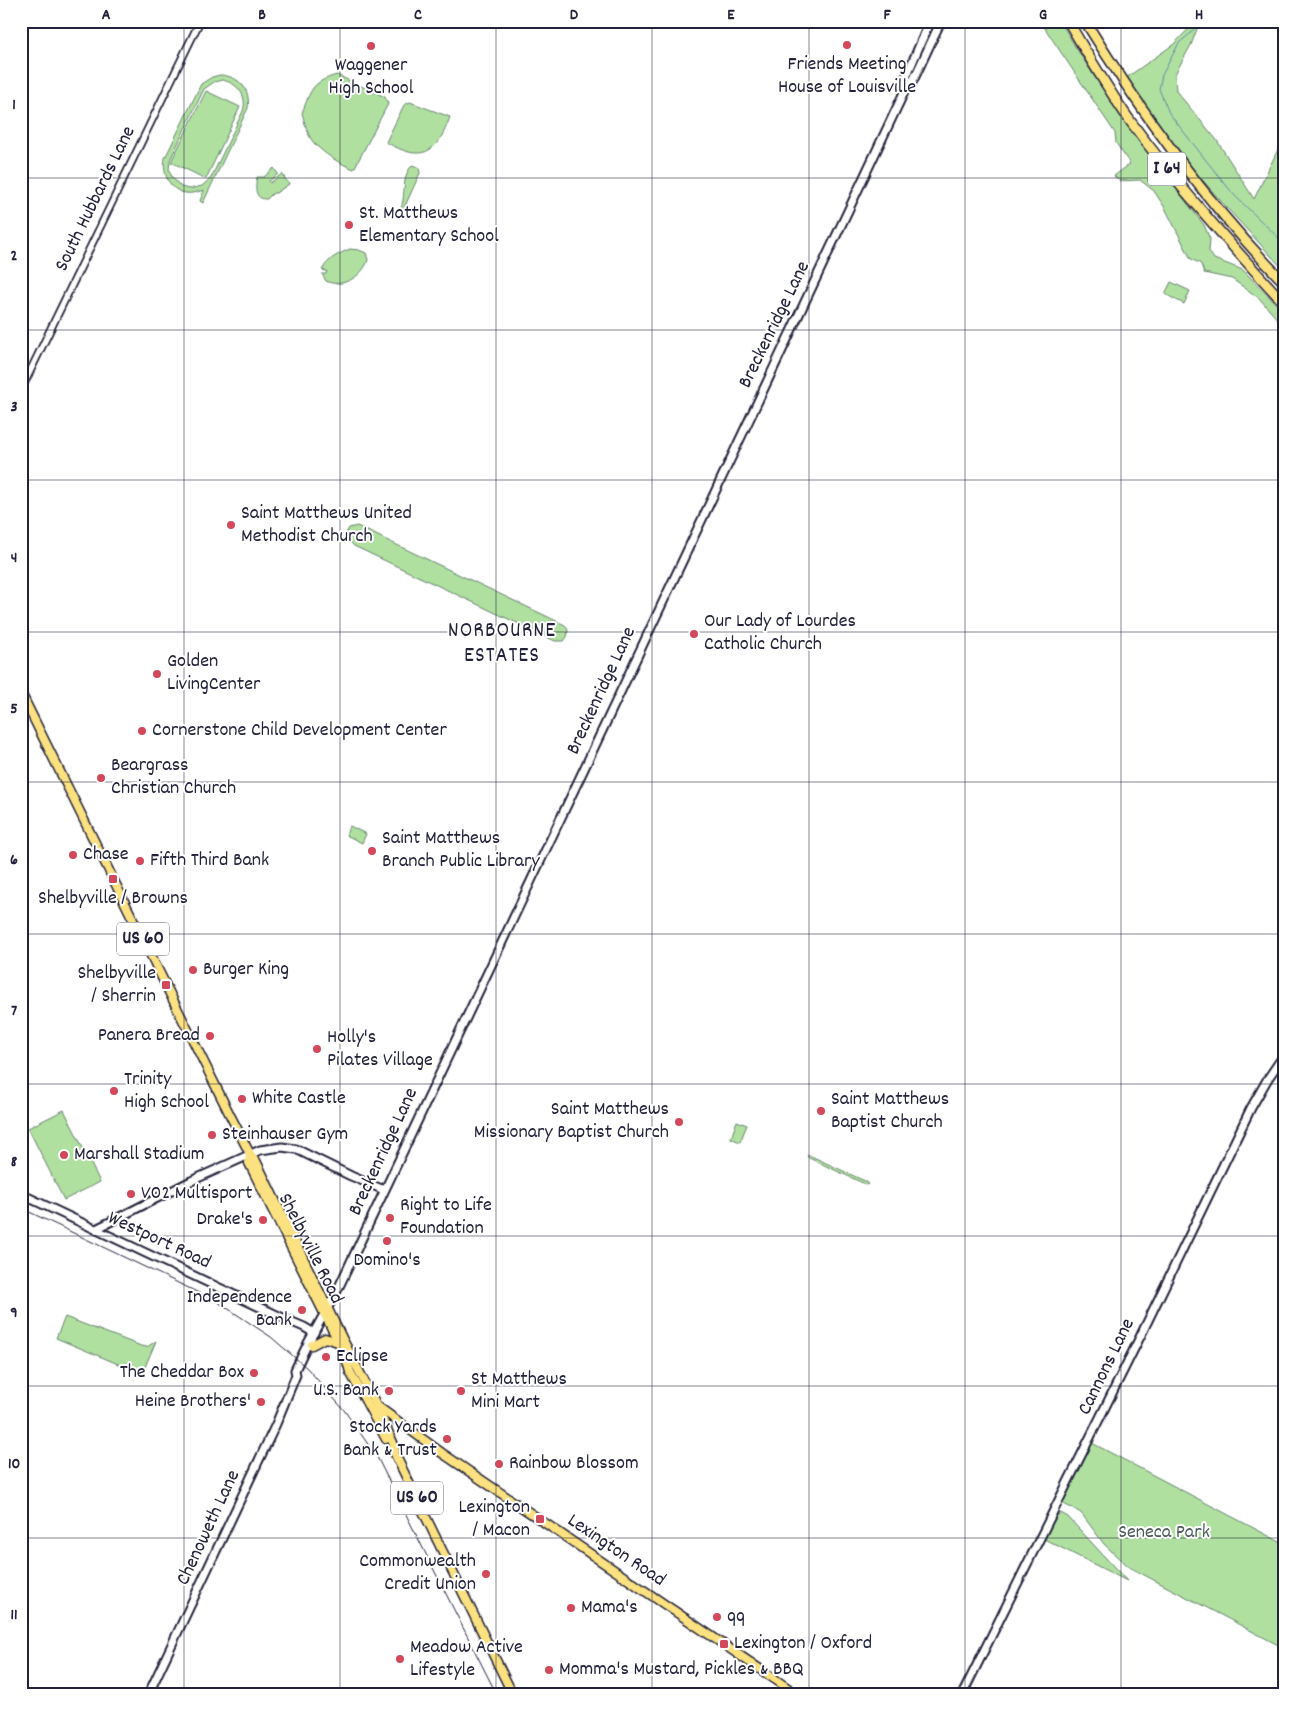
<svg xmlns="http://www.w3.org/2000/svg" width="1305" height="1716" viewBox="0 0 1305 1716" font-family="Dekko,sans-serif">
  <style>
    .green { fill: #afe0a0; stroke: #68816e; fill-rule: evenodd }
    .lines { fill: none; stroke-linecap: round; stroke-linejoin: round }
    .stream { stroke: #628ea6; stroke-width: 1 }
    .tertiary-casing { stroke: #22223b; stroke-width: 9 }
    .secondary-casing { stroke: #22223b; stroke-width: 11 }
    .primary-casing { stroke: #22223b; stroke-width: 11 }
    .motorway-casing { stroke: #22223b; stroke-width: 12 }
    .tertiary { stroke: #fff; stroke-width: 5.5 }
    .secondary { stroke: #fff; stroke-width: 7 }
    .primary { stroke: #fbe180; stroke-width: 8 }
    .motorway { stroke: #fbe180; stroke-width: 9 }
    .rail { stroke: #22223b; stroke-width: 1 }
    .grid { fill: none; stroke: #22223b; stroke-width: 1; stroke-opacity: 0.55 }
    .poi-dot { fill: #d1495b; stroke: #fff; stroke-width: 2 }
    .labels { text-anchor: middle; dominant-baseline: central; stroke-width: 4; stroke-linejoin: round; paint-order: stroke }
    .shield { fill: #fff; stroke: #646476; stroke-width: 1 }
    .shield-label { font-size: 19px; font-weight: bold; fill: #22223b }
    .poi-label { font-size: 20px; fill: #22223b; stroke: #fff; text-anchor: start }
    .street-label { font-size: 20px; fill: #22223b; stroke: #fff }
    .park-label { font-size: 20px; fill: #4c5b59; stroke: #fff }
    .quarter-label { font-size: 22px; letter-spacing: 1px; fill: #22223b; stroke: #fff }
    .neatline { fill: none; stroke: #22223b; stroke-width: 2 }
    .grid-label { font-size: 16px; text-anchor: middle; font-weight: bold; fill: #22223b }
  </style>
  <rect width="100%" height="100%" fill="#fff"/>
  <filter id="ink" filterUnits="userSpaceOnUse"><feTurbulence type="fractalNoise" baseFrequency=".02" numOctaves="2"/><feDisplacementMap in="SourceGraphic" scale="10" xChannelSelector="R" yChannelSelector="G"/><feConvolveMatrix kernelMatrix="1 2 1 2 8 2 1 2 1" color-interpolation-filters="sRGB"/></filter>
  <g filter="url(#ink)">
    <g class="green">
      <path d="M 1040,21 L 1060,21 C 1102,94 1153,159 1204,225 L 1210,239 L 1209,251 L 1214,259 L 1243,270 L 1284,312 L 1284,327 L 1259,298 L 1232,279 L 1204,273 L 1201,264 L 1191,259 L 1165,208 L 1154,191 L 1140,180 L 1120,181 L 1114,176 L 1130,164 L 1116,143 L 1115,133 Z"/>
      <path d="M 1196,21 L 1200,21 L 1191,45 L 1175,74 L 1176,91 L 1216,139 L 1254,199 L 1284,137 L 1284,270 C 1228,209 1170,149 1126,78 L 1174,44 Z"/>
      <path d="M 220,75 C 239,76 251,89 248,108 L 203,203 L 200,201 L 204,190 C 198,192 192,194 185,193 C 169,190 162,173 165,158 L 201,84 L 212,77 ZM 222,80 C 237,83 248,95 243,111 L 211,178 L 202,186 L 189,189 L 181,187 L 172,177 L 169,170 L 170,160 L 204,89 L 214,82 Z"/>
      <path d="M 337,75 L 385,97 L 388,104 L 354,169 C 340,164 324,154 314,143 C 307,135 305,123 302,113 C 311,90 311,82 337,75 Z"/>
      <polygon points="206,91 240,107 206,179 171,162"/>
      <path d="M 410,102 L 450,117 C 437,154 422,163 386,142 L 404,105 Z"/>
      <path d="M 413,165 L 419,168 L 420,173 L 405,206 L 404,211 L 402,211 L 401,208 C 406,196 401,174 413,165 Z"/>
      <path d="M 274,168 L 278,174 L 269,181 L 270,183 L 282,174 L 289,184 L 276,193 L 273,193 L 267,199 C 254,200 255,186 257,177 L 264,177 Z"/>
      <path d="M 350,249 L 359,250 L 366,253 L 368,260 C 363,276 342,289 326,281 L 322,274 L 326,274 L 327,271 L 322,270 C 329,258 338,254 350,249 Z"/>
      <polygon points="1171,282 1190,291 1184,304 1165,294"/>
      <polygon points="357,526 565,625 568,630 567,637 564,641 555,641 354,546 347,539 346,533 349,528"/>
      <polygon points="350,826 366,834 362,843 346,835"/>
      <polygon points="64,1110 100,1182 64,1200 28,1128"/>
      <polygon points="737,1121 747,1125 740,1142 731,1138"/>
      <polygon points="809,1155 867,1182 868,1184 867,1185 809,1158 807,1156"/>
      <polygon points="65,1317 141,1346 147,1347 156,1341 142,1374 56,1338"/>
      <polygon points="1092,1443 1284,1544 1284,1648 1127,1566 1104,1544 1081,1513 1062,1503"/>
      <polygon points="1061,1513 1068,1517 1127,1581 1044,1539 1054,1517"/>
    </g>
    <g class="lines">
      <polyline class="stream" points="1199,21 1192,32 1179,43 1162,75 1159,89 1169,113 1205,159 1235,196 1284,243"/>
      <defs>
        <polyline id="tertiary" points="21,390 200,21"/>
        <g id="secondary">
          <polyline points="909,82 906,77 930,21"/>
          <polyline points="21,1194 283,1318 304,1327 314,1333"/>
          <polyline points="96,1229 191,1181 260,1150 282,1147 296,1149 351,1176 384,1190"/>
          <polyline points="148,1695 276,1424 296,1375 295,1370 308,1343 337,1291 908,84 909,82 913,81 941,21"/>
          <polyline points="962,1695 1140,1337 1251,1108 1267,1080 1284,1055"/>
        </g>
        <g id="primary">
          <polyline points="21,693 230,1115 250,1154 256,1161 342,1338 374,1400 394,1445 395,1451"/>
          <polyline points="250,1154 249,1163 348,1361"/>
          <polyline points="312,1345 325,1338 338,1342"/>
          <polyline points="346,1358 350,1372 386,1439"/>
          <polyline points="377,1406 442,1453 798,1695"/>
          <polyline points="392,1448 513,1695"/>
        </g>
        <g id="motorway">
          <path d="M 1068,21 C 1088,55 1108,90 1131,122 C 1178,186 1230,244 1284,303"/>
          <path d="M 1085,21 C 1141,112 1209,206 1284,282"/>
        </g>
      </defs>
      <use href="#tertiary" class="tertiary-casing"/>
      <use href="#secondary" class="secondary-casing"/>
      <use href="#primary" class="primary-casing"/>
      <use href="#motorway" class="motorway-casing"/>
      <use href="#tertiary" class="tertiary"/>
      <use href="#secondary" class="secondary"/>
      <use href="#primary" class="primary"/>
      <use href="#motorway" class="motorway"/>
      <polyline class="rail" points="21,1208 218,1302 271,1337 308,1369 344,1410 377,1457 497,1695"/>
    </g>
  </g>
  <path class="grid" d="M 184,21 L 184,1695M 340,21 L 340,1695M 496,21 L 496,1695M 652,21 L 652,1695M 809,21 L 809,1695M 965,21 L 965,1695M 1121,21 L 1121,1695M 21,178 L 1284,178M 21,330 L 1284,330M 21,480 L 1284,480M 21,632 L 1284,632M 21,782 L 1284,782M 21,934 L 1284,934M 21,1084 L 1284,1084M 21,1236 L 1284,1236M 21,1386 L 1284,1386M 21,1538 L 1284,1538"/>
  <g class="poi-dot">
    <circle cx="847" cy="45" r="5"/>
    <circle cx="371" cy="46" r="5"/>
    <circle cx="349" cy="225" r="5"/>
    <circle cx="231" cy="525" r="5"/>
    <circle cx="694" cy="634" r="5"/>
    <circle cx="157" cy="674" r="5"/>
    <circle cx="142" cy="731" r="5"/>
    <circle cx="101" cy="778" r="5"/>
    <circle cx="372" cy="851" r="5"/>
    <circle cx="73" cy="855" r="5"/>
    <circle cx="140" cy="861" r="5"/>
    <rect x="108" y="874" width="10" height="10" rx="2.5"/>
    <circle cx="193" cy="970" r="5"/>
    <rect x="161" y="980" width="10" height="10" rx="2.5"/>
    <circle cx="210" cy="1036" r="5"/>
    <circle cx="317" cy="1049" r="5"/>
    <circle cx="114" cy="1091" r="5"/>
    <circle cx="242" cy="1099" r="5"/>
    <circle cx="821" cy="1111" r="5"/>
    <circle cx="679" cy="1122" r="5"/>
    <circle cx="212" cy="1135" r="5"/>
    <circle cx="64" cy="1155" r="5"/>
    <circle cx="131" cy="1194" r="5"/>
    <circle cx="390" cy="1218" r="5"/>
    <circle cx="263" cy="1220" r="5"/>
    <circle cx="387" cy="1241" r="5"/>
    <circle cx="302" cy="1310" r="5"/>
    <circle cx="326" cy="1357" r="5"/>
    <circle cx="254" cy="1373" r="5"/>
    <circle cx="389" cy="1391" r="5"/>
    <circle cx="461" cy="1391" r="5"/>
    <circle cx="261" cy="1402" r="5"/>
    <circle cx="447" cy="1439" r="5"/>
    <circle cx="499" cy="1464" r="5"/>
    <rect x="535" y="1514" width="10" height="10" rx="2.5"/>
    <circle cx="486" cy="1574" r="5"/>
    <circle cx="571" cy="1608" r="5"/>
    <circle cx="717" cy="1617" r="5"/>
    <rect x="719" y="1639" width="10" height="10" rx="2.5"/>
    <circle cx="400" cy="1659" r="5"/>
    <circle cx="549" cy="1670" r="5"/>
  </g>
  <g class="labels">
    <g class="shield">
      <rect x="1148" y="152.5" width="38" height="33" rx="4"/>
      <rect x="117" y="922.5" width="52" height="33" rx="4"/>
      <rect x="391" y="1481.5" width="52" height="33" rx="4"/>
    </g>
    <g class="shield-label">
      <text x="1167" y="169">I 64</text>
      <text x="143" y="939">US 60</text>
      <text x="417" y="1498">US 60</text>
    </g>
    <g class="poi-label">
      <text x="847" y="65" text-anchor="middle">Friends Meeting<tspan x="847" dy="23">House of Louisville</tspan></text>
      <text x="371" y="66" text-anchor="middle">Waggener<tspan x="371" dy="23">High School</tspan></text>
      <text x="359" y="214">St. Matthews<tspan x="359" dy="23">Elementary School</tspan></text>
      <text x="241" y="514">Saint Matthews United<tspan x="241" dy="23">Methodist Church</tspan></text>
      <text x="704" y="622">Our Lady of Lourdes<tspan x="704" dy="23">Catholic Church</tspan></text>
      <text x="167" y="662">Golden<tspan x="167" dy="23">LivingCenter</tspan></text>
      <text x="152" y="731">Cornerstone Child Development Center</text>
      <text x="111" y="766">Beargrass<tspan x="111" dy="23">Christian Church</tspan></text>
      <text x="382" y="839">Saint Matthews<tspan x="382" dy="23">Branch Public Library</tspan></text>
      <text x="83" y="855">Chase</text>
      <text x="150" y="861">Fifth Third Bank</text>
      <text x="113" y="899" text-anchor="middle">Shelbyville / Browns</text>
      <text x="203" y="970">Burger King</text>
      <text x="156" y="974" text-anchor="end">Shelbyville<tspan x="156" dy="23">/ Sherrin</tspan></text>
      <text x="200" y="1036" text-anchor="end">Panera Bread</text>
      <text x="327" y="1038">Holly's<tspan x="327" dy="23">Pilates Village</tspan></text>
      <text x="124" y="1080">Trinity<tspan x="124" dy="23">High School</tspan></text>
      <text x="252" y="1099">White Castle</text>
      <text x="831" y="1100">Saint Matthews<tspan x="831" dy="23">Baptist Church</tspan></text>
      <text x="669" y="1110" text-anchor="end">Saint Matthews<tspan x="669" dy="23">Missionary Baptist Church</tspan></text>
      <text x="222" y="1135">Steinhauser Gym</text>
      <text x="74" y="1155">Marshall Stadium</text>
      <text x="141" y="1194">V02 Multisport</text>
      <text x="400" y="1206">Right to Life<tspan x="400" dy="23">Foundation</tspan></text>
      <text x="253" y="1220" text-anchor="end">Drake's</text>
      <text x="387" y="1261" text-anchor="middle">Domino's</text>
      <text x="292" y="1298" text-anchor="end">Independence<tspan x="292" dy="23">Bank</tspan></text>
      <text x="336" y="1357">Eclipse</text>
      <text x="244" y="1373" text-anchor="end">The Cheddar Box</text>
      <text x="471" y="1380">St Matthews<tspan x="471" dy="23">Mini Mart</tspan></text>
      <text x="379" y="1391" text-anchor="end">U.S. Bank</text>
      <text x="251" y="1402" text-anchor="end">Heine Brothers'</text>
      <text x="437" y="1428" text-anchor="end">Stock Yards<tspan x="437" dy="23">Bank &amp; Trust</tspan></text>
      <text x="509" y="1464">Rainbow Blossom</text>
      <text x="530" y="1508" text-anchor="end">Lexington<tspan x="530" dy="23">/ Macon</tspan></text>
      <text x="476" y="1562" text-anchor="end">Commonwealth<tspan x="476" dy="23">Credit Union</tspan></text>
      <text x="581" y="1608">Mama's</text>
      <text x="727" y="1617">qq</text>
      <text x="734" y="1644">Lexington / Oxford</text>
      <text x="410" y="1648">Meadow Active<tspan x="410" dy="23">Lifestyle</tspan></text>
      <text x="559" y="1670">Momma's Mustard, Pickles &amp; BBQ</text>
    </g>
    <g class="street-label">
      <text transform="translate(96 199) rotate(-64)">South Hubbards Lane</text>
      <text transform="translate(775 325) rotate(-64)">Breckenridge Lane</text>
      <text transform="translate(602 691) rotate(-65)">Breckenridge Lane</text>
      <text transform="translate(384 1152) rotate(-65)">Breckenridge Lane</text>
      <text transform="translate(159 1241) rotate(25)">Westport Road</text>
      <text transform="translate(310 1249) rotate(63)">Shelbyville Road</text>
      <text transform="translate(1107 1367) rotate(-64)">Cannons Lane</text>
      <text transform="translate(209 1528) rotate(-65)">Chenoweth Lane</text>
      <text transform="translate(616 1551) rotate(34)">Lexington Road</text>
    </g>
    <g class="park-label">
      <text x="1164" y="1533">Seneca Park</text>
    </g>
    <g class="quarter-label">
      <text x="502" y="631">NORBOURNE<tspan x="502" dy="25">ESTATES</tspan></text>
    </g>
  </g>
  <rect width="1305" height="1716" fill="none" stroke="#fff" stroke-width="55"/>
  <rect x="28" y="28" width="1250" height="1660" class="neatline"/>
  <g class="grid-label">
    <text x="106" y="19">A</text>
    <text x="262" y="19">B</text>
    <text x="418" y="19">C</text>
    <text x="574" y="19">D</text>
    <text x="731" y="19">E</text>
    <text x="887" y="19">F</text>
    <text x="1043" y="19">G</text>
    <text x="1199" y="19">H</text>
    <text x="14" y="109">1</text>
    <text x="14" y="260">2</text>
    <text x="14" y="411">3</text>
    <text x="14" y="562">4</text>
    <text x="14" y="713">5</text>
    <text x="14" y="864">6</text>
    <text x="14" y="1015">7</text>
    <text x="14" y="1166">8</text>
    <text x="14" y="1317">9</text>
    <text x="14" y="1468">10</text>
    <text x="14" y="1619">11</text>
  </g>
</svg>
